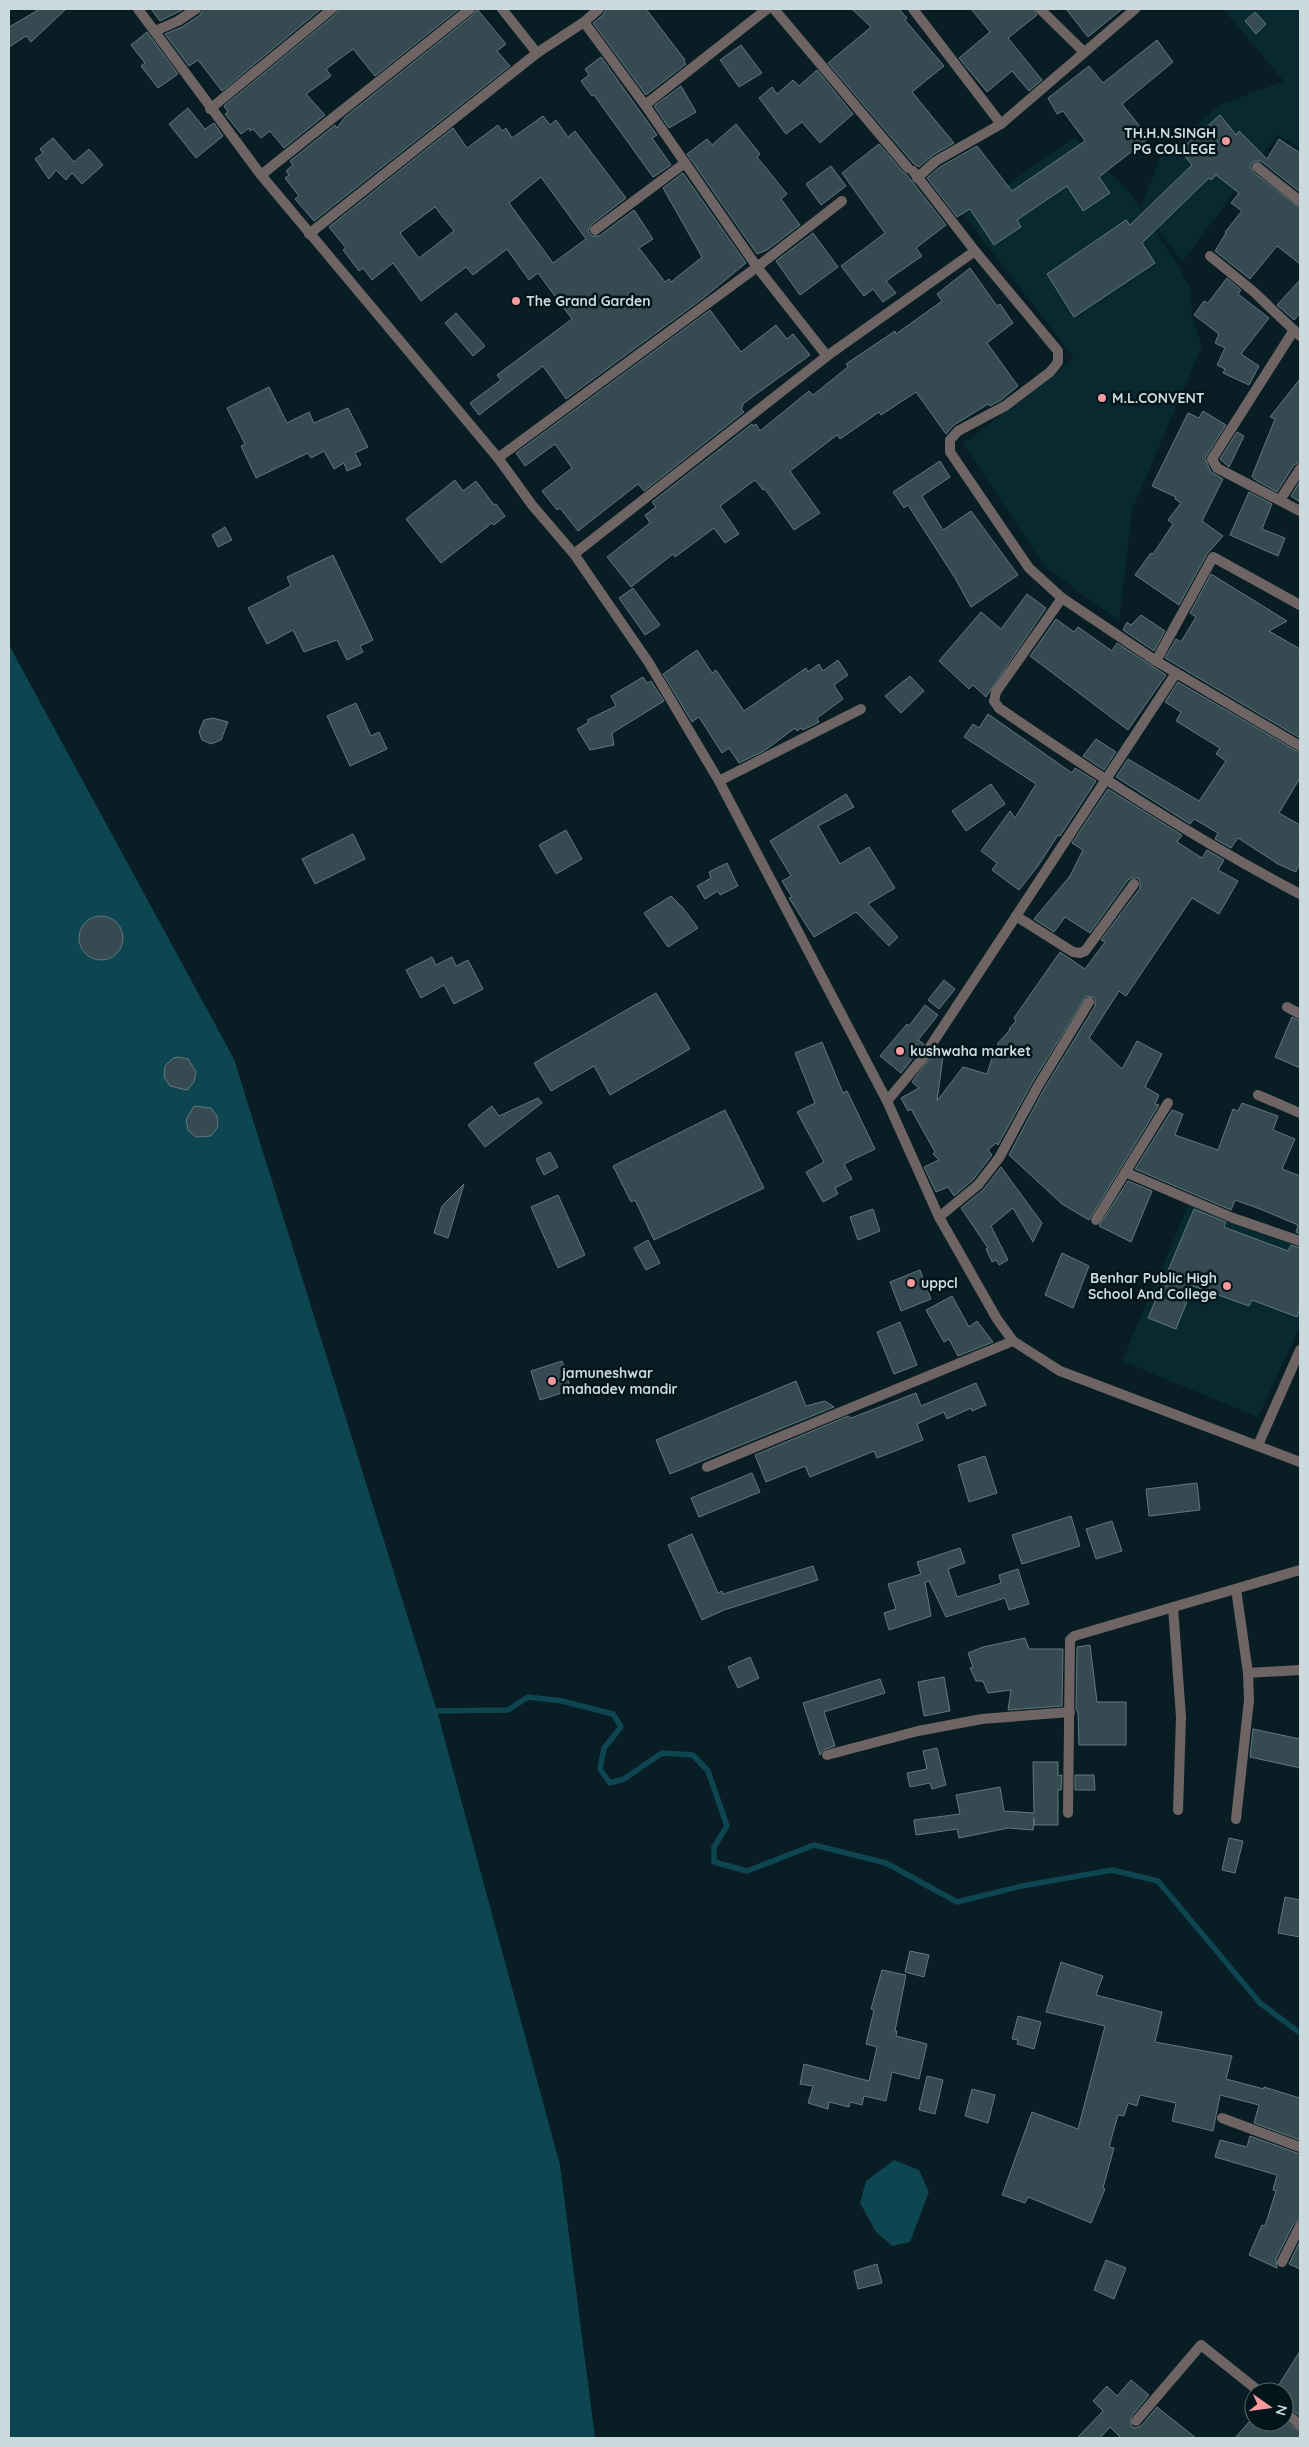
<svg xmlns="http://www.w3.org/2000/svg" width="1309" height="2447" viewBox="0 0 1309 2447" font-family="Quicksand,sans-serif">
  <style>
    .built { fill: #082930 }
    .water { fill: #0d4550 }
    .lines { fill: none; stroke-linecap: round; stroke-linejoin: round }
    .stream { stroke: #0d4550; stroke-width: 5.5 }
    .building { fill: #354b51; stroke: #61787e; fill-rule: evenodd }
    .minor { stroke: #6e6464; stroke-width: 10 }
    .poi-dot { fill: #f59b9d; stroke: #02151a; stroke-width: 2 }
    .labels { text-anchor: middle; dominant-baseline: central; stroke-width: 5; stroke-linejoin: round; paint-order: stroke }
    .poi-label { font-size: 14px; font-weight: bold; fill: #cddadd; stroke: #02151a; text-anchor: start }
  </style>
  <rect width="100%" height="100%" fill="#091e24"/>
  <g class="built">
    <polygon points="1223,9 1300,9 1300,148 1277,135 1182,262 1141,207 1160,158 1220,105 1284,81"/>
    <polygon points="1075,137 1130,193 1178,266 1191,290 1192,318 1202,346 1132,510 1119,621 1044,566 963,444 1074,358 964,215"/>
    <polygon points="1189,1204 1300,1246 1300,1326 1258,1417 1122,1361"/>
  </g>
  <g class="water">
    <polygon points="9,645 234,1059 437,1711 560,2165 595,2438 9,2438"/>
    <polygon points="894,2160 919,2170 929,2192 910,2242 892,2246 876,2232 860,2203 866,2181"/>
  </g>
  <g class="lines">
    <polyline class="stream" points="437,1711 508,1710 528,1697 562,1701 613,1714 621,1727 604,1748 600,1769 610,1783 624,1779 662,1753 693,1755 708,1771 727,1826 714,1847 714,1862 747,1871 814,1845 886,1863 957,1902 1022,1886 1112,1870 1158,1881 1260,2003 1300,2033"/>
  </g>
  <g class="building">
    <polygon points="40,9 66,9 31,42 26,36 9,47 9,27"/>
    <polygon points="151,9 184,9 160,21"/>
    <polygon points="203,9 321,9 222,91 198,60 189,66 165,34 182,27 200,15"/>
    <polygon points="339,9 459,9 375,76 353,49 326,69 331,76 306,94 325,115 284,148 270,131 261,138 253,129 250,131 249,128 241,134 225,114 228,112 224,106 336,14"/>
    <polygon points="477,9 506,44 497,51 510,66 314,221 295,199 299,196 285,178 289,175 286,171 293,165 290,161 335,125 337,128 345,117 474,14"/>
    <polygon points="606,9 646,9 685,60 684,62 686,64 646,95 593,23 604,14"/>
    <polygon points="852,9 899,9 907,18 905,20 944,66 912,92 954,143 933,155 919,167 914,164 828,63 871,27"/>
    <polygon points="971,9 1033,9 1037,15 1008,38 1042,80 1029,91 1012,71 987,92 959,58 990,32"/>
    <polygon points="1066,9 1122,9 1088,37"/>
    <polygon points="1255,12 1266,24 1256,34 1245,21"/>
    <polygon points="147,32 178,74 158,88 141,66 145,63 131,45"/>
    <polygon points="1157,40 1173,62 1122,104 1149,138 1099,177 1110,193 1083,211 1067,186 1017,220 1021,227 994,245 970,209 957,217 927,178 940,167 977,146 1012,191 1085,141 1063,111 1057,114 1048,98 1089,66 1103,83"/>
    <polygon points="741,45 762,73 739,87 720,60"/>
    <polygon points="601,57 657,135 652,138 671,165 655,176 653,177 594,95 592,96 581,81 589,75 585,69"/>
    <polygon points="817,70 853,114 820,143 802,122 786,134 759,98 772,87 777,94 793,80 799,86"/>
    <polygon points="681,86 696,112 669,128 654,106"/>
    <polygon points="188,108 205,129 214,123 223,136 196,158 169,124"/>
    <polygon points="1220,115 1236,135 1239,131 1267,159 1279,139 1300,153 1300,192 1261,161 1254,161 1250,166 1253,172 1300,208 1300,264 1277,246 1250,279 1215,251 1226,233 1225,232 1242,211 1231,203 1239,193 1216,175 1211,180 1209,178 1142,243 1155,263 1074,317 1047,274 1126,220 1130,225 1192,165 1180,150"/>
    <path d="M 543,116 L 550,125 L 556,120 L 568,137 L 575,131 L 626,198 L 591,225 L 588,231 L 592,236 L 599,236 L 634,210 L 653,239 L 639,248 L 665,282 L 669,279 L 671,282 L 702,257 L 663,188 L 683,173 L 746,263 L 702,299 L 566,399 L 543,366 L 479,415 L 470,403 L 501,380 L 497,375 L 572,319 L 538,273 L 529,280 L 507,249 L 473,275 L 466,267 L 421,301 L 393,263 L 372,280 L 363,268 L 359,271 L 343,250 L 346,248 L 329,227 L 453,128 L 467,148 L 498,125 L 502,131 L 506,128 L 512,138 ZM 541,177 L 586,239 L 553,263 L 509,203 ZM 435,207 L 454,231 L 419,258 L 400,233 Z"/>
    <polygon points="736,124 760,154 757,157 787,194 781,199 800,225 767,250 757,254 687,154 707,139 712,145"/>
    <polygon points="53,138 74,162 89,149 103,165 82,184 72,173 66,180 56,170 49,179 35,159 43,153 40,149"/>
    <polygon points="879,144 903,172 907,175 946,225 916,248 922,256 886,281 896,293 883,302 873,289 864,296 841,266 885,233 842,173"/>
    <polygon points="831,166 846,186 821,205 806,184"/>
    <polygon points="813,233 838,267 800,295 776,261"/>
    <polygon points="970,268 997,306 1000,304 1013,323 987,343 1018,386 1001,400 990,406 988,404 954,425 946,434 916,392 881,415 879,412 840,439 837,435 790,471 820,513 794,530 765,489 763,490 755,480 720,506 739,534 725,543 714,528 675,557 673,554 631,587 607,557 650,523 645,515 656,507 652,502 752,424 753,426 756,424 760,431 809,391 813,395 848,367 846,364 895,331 896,334 942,301 937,294"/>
    <polygon points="1227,278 1241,290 1238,294 1269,318 1241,354 1259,366 1249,385 1223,373 1225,369 1217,365 1225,348 1215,343 1219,334 1194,315 1204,301 1208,303"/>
    <polygon points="1300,280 1300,313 1294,320 1277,305"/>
    <polygon points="710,310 741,352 776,325 787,339 793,334 810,355 744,403 741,409 744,412 644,491 638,484 578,531 560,508 557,510 542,491 572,468 555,444 525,466 516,453"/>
    <polygon points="456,313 485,346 473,356 445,323"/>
    <polygon points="1300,379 1300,462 1294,465 1277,492 1254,479 1252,476 1275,419 1270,417"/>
    <polygon points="269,387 287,423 309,412 314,423 348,408 368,447 355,453 361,465 347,471 344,463 334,469 324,451 311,458 308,453 256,478 241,446 245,444 227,408"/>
    <polygon points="1203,411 1226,425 1205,458 1211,472 1223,479 1202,521 1223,536 1207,554 1179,605 1135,575 1151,553 1153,554 1173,524 1168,520 1181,503 1175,499 1176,497 1152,486 1188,413 1199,418"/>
    <polygon points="1237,432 1244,436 1229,467 1220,459"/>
    <polygon points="940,461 950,477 922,496 943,530 971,511 1018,575 971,607 955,578 908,505 904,508 893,492"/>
    <polygon points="455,480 463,491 476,481 494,505 496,504 505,516 494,525 492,523 441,563 406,519"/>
    <polygon points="1300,481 1300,502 1291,496"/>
    <polygon points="1249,492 1272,504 1262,529 1285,538 1278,556 1230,535"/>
    <polygon points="225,527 232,540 218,547 212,535"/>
    <polygon points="333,555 373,640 360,646 363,652 347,660 337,640 304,652 293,630 267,644 248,608 291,586 287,577"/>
    <polygon points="1211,574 1287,621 1269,631 1300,649 1300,738 1165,658 1176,639 1181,642 1196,617 1190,613"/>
    <polygon points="633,588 660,625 645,635 619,598"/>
    <polygon points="1027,594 1046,608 986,697 973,685 969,689 939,661 981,612 1001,629"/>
    <polygon points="1141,615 1165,631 1154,651 1123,630 1127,622 1131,625"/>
    <polygon points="1056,619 1074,632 1078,627 1112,651 1117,643 1166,675 1128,730 1030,656"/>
    <polygon points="697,650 712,673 716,670 744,711 806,668 808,672 819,664 823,671 838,660 848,675 834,685 843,699 817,718 819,722 803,730 801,728 797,731 795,728 764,751 739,763 729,748 722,753 699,717 692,722 663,674"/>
    <polygon points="910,676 924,691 901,713 885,696"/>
    <polygon points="643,677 647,683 651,681 664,701 612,733 614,745 590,750 577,729 589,722 587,720 616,706 611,696"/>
    <polygon points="1178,682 1300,753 1300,778 1279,813 1300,825 1300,862 1296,872 1278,864 1238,838 1231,848 1215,839 1218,833 1194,819 1190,824 1116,777 1128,759 1199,801 1226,761 1216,754 1220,748 1176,721 1181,712 1165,702"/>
    <polygon points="356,703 371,736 379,732 387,749 350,766 327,716"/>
    <polygon points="988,714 1072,773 1075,768 1096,781 1060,836 1058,835 1038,866 1019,890 992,870 997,863 981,851 1010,811 1015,818 1036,784 964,737 973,724 979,728"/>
    <polygon points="213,718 228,722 221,740 211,744 202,740 199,732 204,720"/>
    <polygon points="1096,739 1116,752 1104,770 1083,756"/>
    <polygon points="991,784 1005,804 966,831 952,811"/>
    <polygon points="1108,789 1182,835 1177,842 1202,858 1207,850 1224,860 1218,870 1238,881 1219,914 1192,898 1126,996 1119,991 1089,1038 1122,1069 1137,1041 1162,1054 1145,1087 1159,1095 1155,1104 1159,1105 1089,1220 1062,1204 1009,1155 1044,1089 1095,1006 1095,998 1086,996 1032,1083 998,1145 996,1143 988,1150 992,1155 973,1180 954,1196 948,1187 936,1192 924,1167 939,1160 933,1154 935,1152 911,1109 908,1111 901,1098 919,1088 912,1082 935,1051 943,1056 937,1101 963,1067 987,1074 995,1049 999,1045 997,1044 1010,1030 1009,1029 1016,1021 1014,1018 1060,952 1085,969 1105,942 1101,940 1140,888 1140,882 1138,878 1132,878 1128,880 1090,933 1065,917 1054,932 1034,919 1070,876 1083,850 1072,843"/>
    <polygon points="846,794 854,807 818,826 840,864 869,847 895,888 868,904 898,937 889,946 856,912 814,937 789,898 792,897 782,881 791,876 770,841"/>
    <polygon points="566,830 582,859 556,874 539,845"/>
    <polygon points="353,834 365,859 315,884 302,859"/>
    <polygon points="727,863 738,886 720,895 718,891 705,899 697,886 711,878 709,872"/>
    <polygon points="671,896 683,908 698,928 668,947 644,913"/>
    <circle cx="101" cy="938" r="22"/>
    <polygon points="432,957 436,965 452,957 456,966 468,960 483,989 454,1004 444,985 421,998 406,970"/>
    <polygon points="944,980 955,989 939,1009 928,1000"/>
    <polygon points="656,993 690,1049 610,1095 594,1066 551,1091 534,1063"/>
    <polygon points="925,1005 938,1015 918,1040 924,1044 901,1073 880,1056 907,1024 909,1026"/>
    <polygon points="1292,1017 1300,1021 1300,1068 1275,1057"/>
    <polygon points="822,1042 843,1093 847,1091 875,1149 844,1164 852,1179 835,1188 838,1194 823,1202 806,1172 824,1162 797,1112 815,1103 795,1053"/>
    <polygon points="178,1057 188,1059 196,1072 194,1082 187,1090 170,1086 164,1077 165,1066 173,1058"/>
    <polygon points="538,1098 542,1103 485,1147 468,1125 492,1106 499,1116"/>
    <polygon points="1242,1103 1278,1116 1273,1130 1295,1139 1282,1169 1300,1176 1300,1234 1296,1232 1298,1225 1260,1209 1235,1200 1231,1210 1135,1169 1172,1110 1183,1114 1175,1135 1218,1150 1233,1109 1238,1111"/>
    <polygon points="194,1106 211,1108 217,1116 218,1127 211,1136 196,1137 188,1130 186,1120"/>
    <polygon points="725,1110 764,1188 654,1240 635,1200 631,1202 613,1166"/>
    <polygon points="550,1152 558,1167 544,1175 536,1159"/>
    <polygon points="1001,1167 1042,1223 1033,1242 1013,1208 991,1226 1008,1260 999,1265 996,1260 992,1262 986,1249 988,1248 961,1208 983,1190"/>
    <polygon points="1128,1181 1152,1191 1131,1242 1099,1226"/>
    <polygon points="464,1184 448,1238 434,1233 442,1206"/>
    <polygon points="558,1195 585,1255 558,1268 531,1207"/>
    <polygon points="873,1209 880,1231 858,1240 850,1217"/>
    <polygon points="1194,1209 1226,1222 1224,1227 1288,1251 1291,1245 1300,1248 1300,1308 1297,1317 1252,1300 1249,1306 1193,1286 1176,1329 1148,1318"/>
    <polygon points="648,1240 660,1263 646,1270 634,1248"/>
    <polygon points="1062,1253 1089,1266 1073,1308 1045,1295"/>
    <polygon points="920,1270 931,1299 901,1311 890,1282"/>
    <polygon points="952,1296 969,1327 977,1321 993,1342 958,1356 949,1339 944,1342 926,1310"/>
    <polygon points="900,1322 917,1365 894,1374 877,1332"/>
    <polygon points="562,1361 571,1390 540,1400 531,1371"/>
    <polygon points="796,1381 806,1406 825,1401 834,1407 670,1474 656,1440"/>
    <polygon points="976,1383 986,1405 972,1411 971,1408 947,1419 944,1412 917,1424 923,1440 877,1458 874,1451 810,1477 805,1466 766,1482 755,1455 848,1416 851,1418 916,1393 921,1406"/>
    <polygon points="985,1456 997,1493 969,1502 958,1465"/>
    <polygon points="752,1473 760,1492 699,1517 691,1498"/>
    <polygon points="1197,1483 1200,1510 1149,1516 1146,1489"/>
    <polygon points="1071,1516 1080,1546 1022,1564 1012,1535"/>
    <polygon points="1112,1521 1122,1551 1096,1559 1086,1529"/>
    <polygon points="692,1534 718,1593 722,1591 723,1594 813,1566 818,1580 724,1610 702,1620 668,1545"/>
    <polygon points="960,1548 965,1563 948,1569 957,1597 1001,1583 999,1575 1018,1569 1029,1604 1009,1610 1005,1598 946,1617 929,1581 925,1582 931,1616 889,1630 884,1613 896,1609 888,1584 921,1574 917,1562"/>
    <polygon points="1025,1638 1029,1649 1063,1649 1062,1706 1008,1710 1011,1690 988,1693 983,1681 976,1681 970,1668 973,1667 968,1653 983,1647"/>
    <polygon points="1090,1645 1097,1702 1126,1702 1126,1745 1079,1745 1078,1713 1076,1709 1077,1647"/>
    <polygon points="750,1657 759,1678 738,1688 728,1667"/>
    <polygon points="944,1677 950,1711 924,1716 918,1682"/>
    <polygon points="880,1679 885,1693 824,1712 835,1746 823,1750 820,1755 803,1703"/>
    <polygon points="1253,1729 1300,1739 1300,1768 1250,1757"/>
    <polygon points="937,1748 946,1785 932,1789 930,1783 910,1787 907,1773 927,1769 923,1751"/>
    <polygon points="1033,1762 1058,1762 1058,1776 1062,1775 1061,1790 1058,1790 1058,1825 1034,1825 1034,1818 1033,1830 1008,1828 959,1838 957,1829 916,1835 914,1820 960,1814 956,1795 1000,1787 1004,1811 1034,1813"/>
    <polygon points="1075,1775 1094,1775 1095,1790 1075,1790"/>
    <polygon points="1229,1838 1243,1841 1235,1873 1222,1870"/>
    <polygon points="1285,1897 1300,1900 1300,1937 1278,1933"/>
    <polygon points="910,1951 929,1955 924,1977 905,1972"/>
    <polygon points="1061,1962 1103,1976 1096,1995 1162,2012 1155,2042 1232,2056 1226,2079 1264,2089 1264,2087 1300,2098 1300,2140 1254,2123 1259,2105 1220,2095 1213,2131 1172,2121 1176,2103 1140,2095 1137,2106 1128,2103 1124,2116 1118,2115 1109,2147 1114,2148 1103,2188 1105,2189 1091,2223 1028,2197 1025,2203 1002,2195 1032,2112 1078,2129 1105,2026 1046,2012"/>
    <polygon points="882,1970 906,1975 895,2031 897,2031 896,2036 927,2044 919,2079 892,2072 886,2101 864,2096 862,2105 850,2102 849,2107 829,2102 828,2109 808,2103 813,2086 800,2084 804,2064 869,2081 877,2047 866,2044 874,2010 871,2009"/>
    <polygon points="1018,2016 1041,2022 1034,2049 1017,2044 1018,2040 1012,2039"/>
    <polygon points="927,2076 943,2080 935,2114 919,2110"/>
    <polygon points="972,2089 995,2095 988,2123 965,2116"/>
    <polygon points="1250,2136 1300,2154 1300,2219 1294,2223 1276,2259 1277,2268 1249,2255 1262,2225 1265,2226 1276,2191 1273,2190 1277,2175 1215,2157 1220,2140 1247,2147"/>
    <polygon points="1300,2241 1300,2269 1289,2264"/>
    <polygon points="1106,2260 1126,2268 1114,2299 1094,2290"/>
    <polygon points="877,2264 882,2283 858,2289 854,2271"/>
    <polygon points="1300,2351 1300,2416 1284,2404 1284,2392 1275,2391"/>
    <polygon points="1131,2380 1149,2395 1131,2417 1131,2426 1135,2428 1141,2426 1157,2407 1196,2438 1121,2438 1110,2427 1100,2438 1077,2438 1103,2411 1093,2401 1107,2386 1117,2396"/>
    <polygon points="1284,2420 1300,2432 1300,2438 1235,2438 1249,2422 1284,2422"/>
  </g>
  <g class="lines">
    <g class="minor">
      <polyline points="138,9 261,175 498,458 532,505 574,554 649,663 719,781 887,1101 939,1217 997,1319 1013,1341 1060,1371 1300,1462"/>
      <polyline points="502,9 537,53 584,22 599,9"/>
      <polyline points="774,9 908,168"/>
      <polyline points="913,9 1001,124"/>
      <polyline points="1040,9 1084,52"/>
      <polyline points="584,22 645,105"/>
      <polyline points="155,31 178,21 196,9"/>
      <polyline points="210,109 332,9"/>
      <polyline points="1257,167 1300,201"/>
      <polyline points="913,171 975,251 1058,351 1058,362 1050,372 1005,406 958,431 950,440 950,452 1029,568 1062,598 1156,661 1300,746"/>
      <polyline points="261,175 470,9"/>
      <polyline points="917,178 936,161 1001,124 1135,9"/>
      <polyline points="595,230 685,163"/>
      <polyline points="309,234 537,53"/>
      <polyline points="1210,256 1254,292 1300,336"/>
      <polyline points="1294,330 1212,459 1217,468 1300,511"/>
      <polyline points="827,356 975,251"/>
      <polyline points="498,458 757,267 842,201"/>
      <polyline points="1280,500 1300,469"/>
      <polyline points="574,554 827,356 757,267 645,105 767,9"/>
      <path d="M 1062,598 L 996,692 L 994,701 L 999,708 C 1097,775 1195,839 1300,894"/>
      <polyline points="1156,661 1213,557 1300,605"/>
      <polyline points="719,781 861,709"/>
      <polyline points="1016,916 1073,952 1080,953 1085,951 1134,884"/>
      <polyline points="1287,1007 1300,1014"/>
      <polyline points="1258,1095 1300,1113"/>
      <polyline points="887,1101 922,1059 1176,673"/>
      <polyline points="1127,1173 1233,1218 1300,1241"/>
      <polyline points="939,1217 978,1185 999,1158 1038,1086 1089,1002"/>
      <polyline points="1096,1220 1168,1103"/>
      <polyline points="1258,1445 1300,1350"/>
      <polyline points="707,1467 1013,1341"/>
      <polyline points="1236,1589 1248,1673 1249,1700 1236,1819"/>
      <polyline points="1173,1607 1181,1717 1178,1810"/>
      <polyline points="1248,1673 1300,1670"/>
      <polyline points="827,1755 918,1731 982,1719 1070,1712"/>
      <polyline points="1068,1813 1070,1640 1074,1636 1300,1570"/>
      <polyline points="1222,2118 1300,2147"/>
      <polyline points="1282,2262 1300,2226"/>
      <polyline points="1284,2411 1300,2425"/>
      <polyline points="1136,2421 1201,2345 1260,2392"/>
    </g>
  </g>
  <g class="poi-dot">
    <circle cx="1226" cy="141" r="5"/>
    <circle cx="516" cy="301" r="5"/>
    <circle cx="1102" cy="398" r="5"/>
    <circle cx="900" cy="1051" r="5"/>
    <circle cx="911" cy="1283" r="5"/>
    <circle cx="1227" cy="1286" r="5"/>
    <circle cx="552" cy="1381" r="5"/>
  </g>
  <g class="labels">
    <g class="poi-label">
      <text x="1216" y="133" text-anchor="end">TH.H.N.SINGH<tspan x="1216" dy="16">PG COLLEGE</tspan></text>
      <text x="526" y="301">The Grand Garden</text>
      <text x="1112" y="398">M.L.CONVENT</text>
      <text x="910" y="1051">kushwaha market</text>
      <text x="1217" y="1278" text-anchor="end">Benhar Public High<tspan x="1217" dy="16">School And College</tspan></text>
      <text x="921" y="1283">uppcl</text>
      <text x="562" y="1373">jamuneshwar<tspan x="562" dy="16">mahadev mandir</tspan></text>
    </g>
  </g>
  <rect width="1309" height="2447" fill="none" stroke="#cddadd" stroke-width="20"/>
  <g transform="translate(1269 2407) rotate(104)"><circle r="24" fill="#02151a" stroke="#536468"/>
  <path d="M0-4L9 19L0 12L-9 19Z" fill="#f59b9d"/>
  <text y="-8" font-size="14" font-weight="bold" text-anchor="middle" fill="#cddadd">N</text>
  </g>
</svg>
